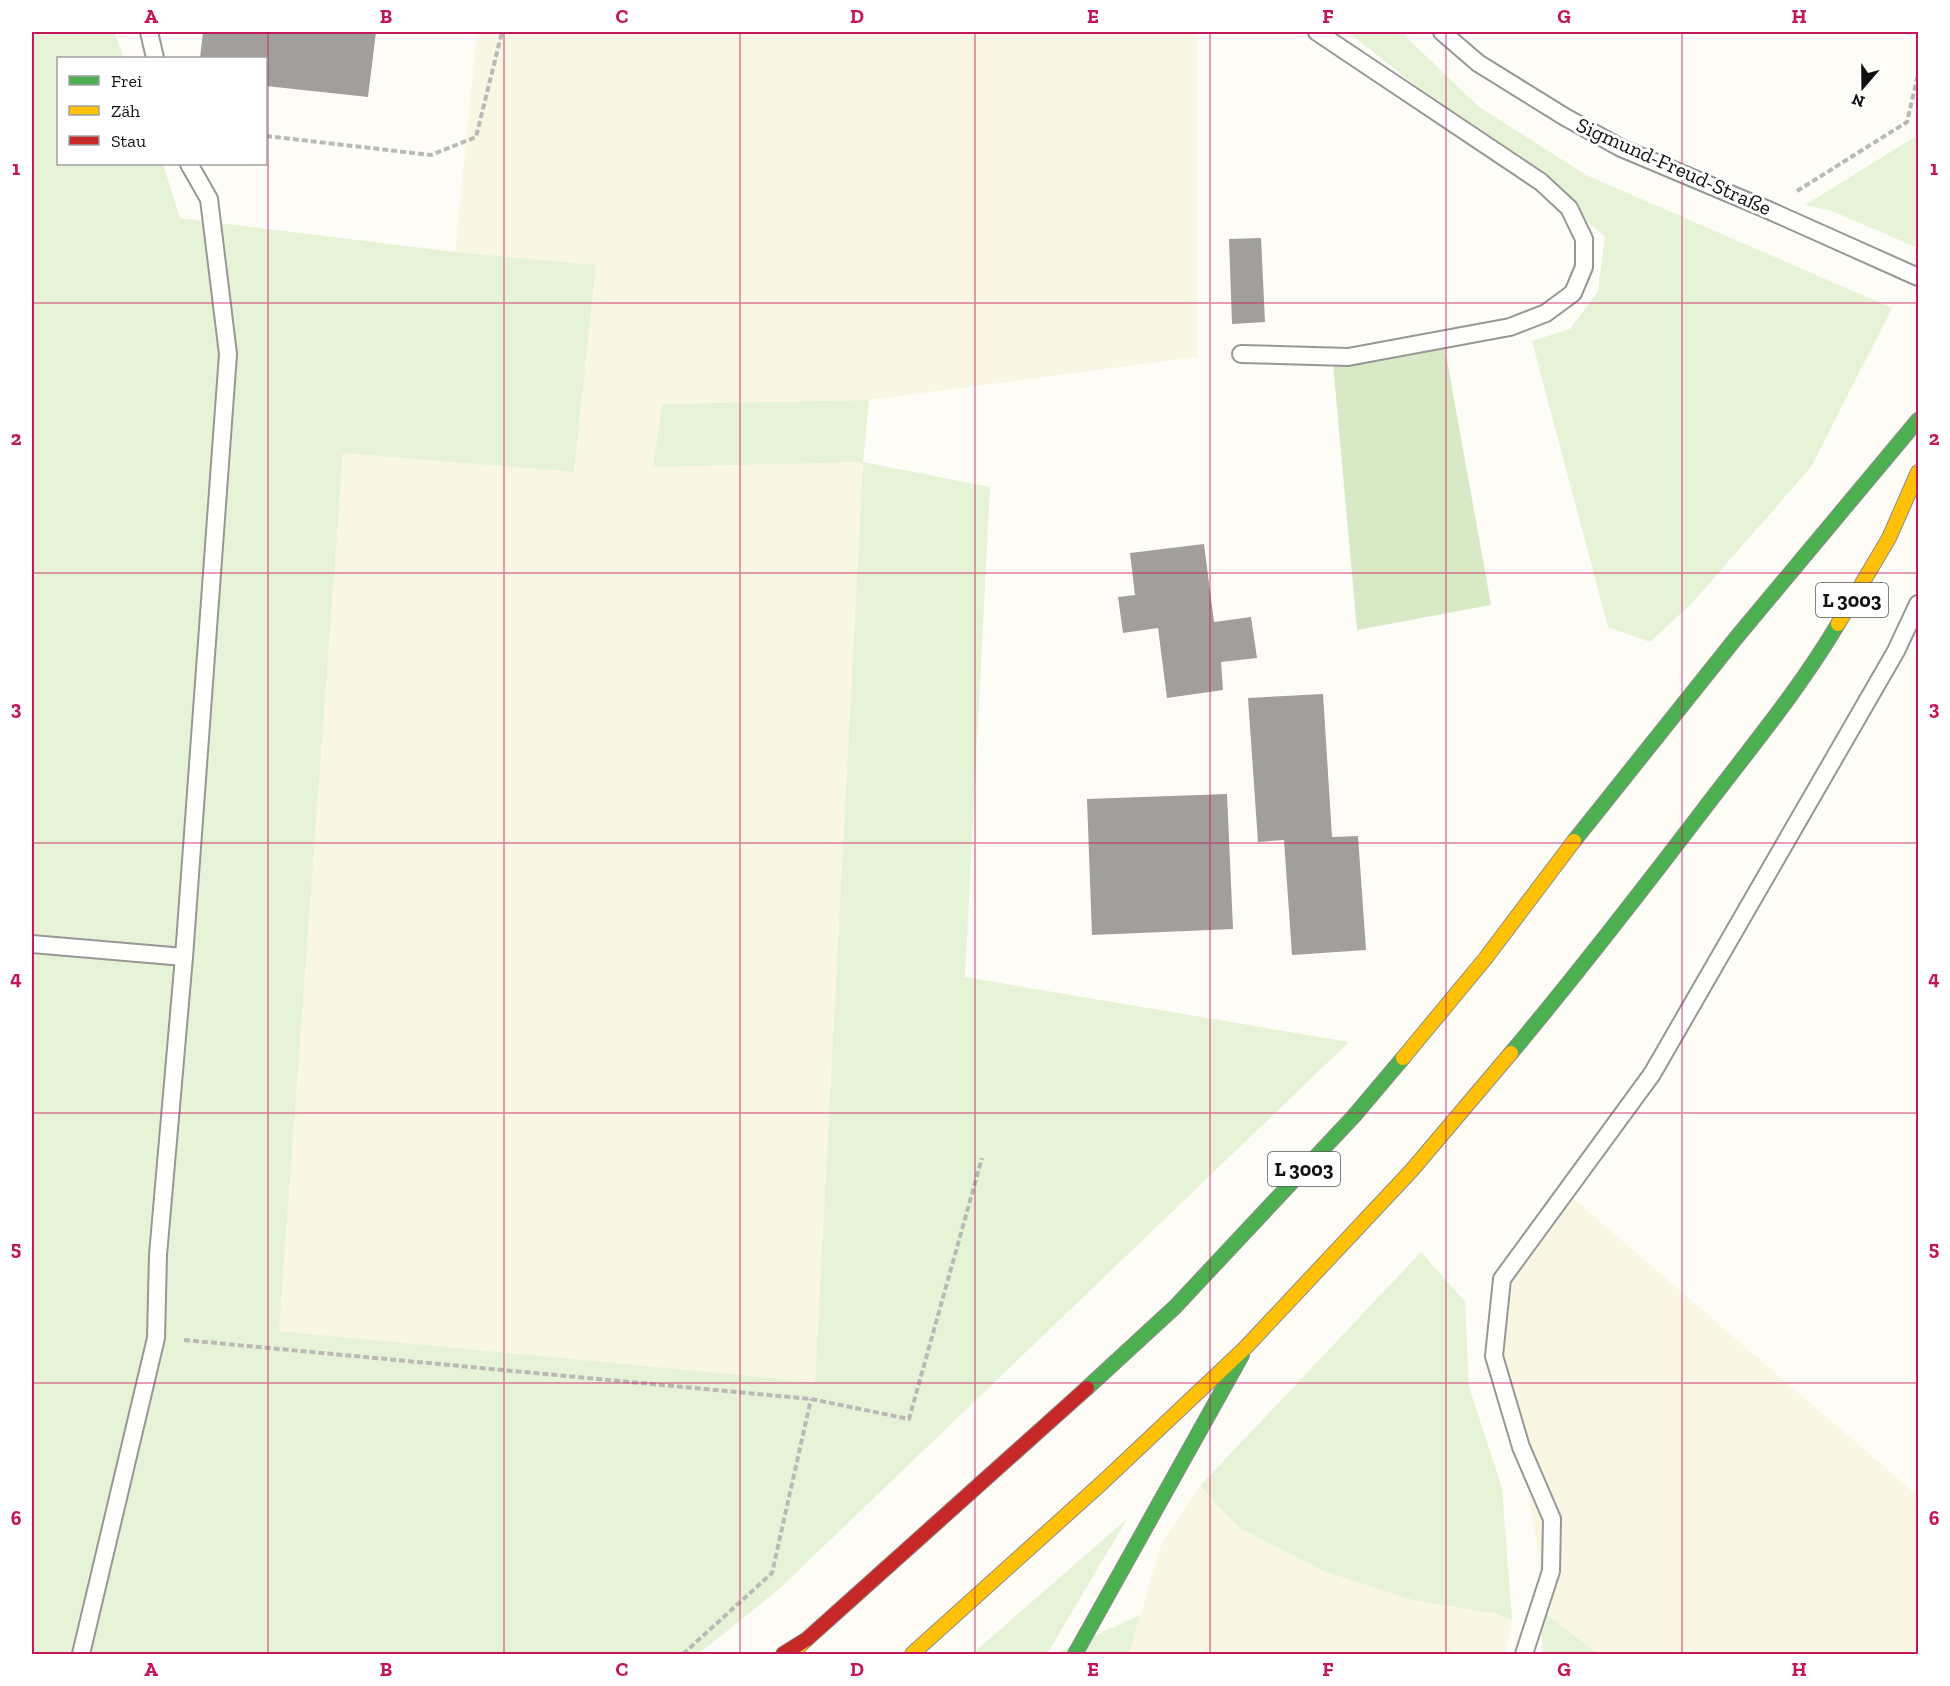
<svg xmlns="http://www.w3.org/2000/svg" width="1950" height="1686" viewBox="0 0 1950 1686" font-family="'Zilla Slab',serif">
  <style>
    .farmland { fill: #f9f7e4 }
    .green { fill: #e7f3d7 }
    .forest { fill: #d8eac5 }
    .building { fill: #a19f9c }
    .lines { fill: none; stroke-linecap: round; stroke-linejoin: round }
    .lane-casing { stroke: #979795; stroke-width: 20 }
    .fast-casing { stroke: #8e8d8b; stroke-width: 16 }
    .slow-casing { stroke: #8e8d8b; stroke-width: 16 }
    .jam-casing { stroke: #8e8d8b; stroke-width: 16 }
    .path { stroke: #b9b9b8; stroke-width: 4; stroke-dasharray: 6 3; stroke-linecap: butt }
    .lane { stroke: #fffffe; stroke-width: 16 }
    .fast { stroke: #4caf50; stroke-width: 14 }
    .slow { stroke: #ffc107; stroke-width: 14 }
    .jam { stroke: #c62828; stroke-width: 14 }
    .grid { fill: none; stroke: #c2185b; stroke-width: 1.5; stroke-opacity: 0.55 }
    .labels { text-anchor: middle; dominant-baseline: central; stroke-width: 6; stroke-linejoin: round; paint-order: stroke }
    .shield { fill: #fff; stroke: #585858; stroke-width: 1.5 }
    .shield-label { font-size: 20px; font-weight: bold; fill: #111 }
    .street-label { font-size: 21px; fill: #111; stroke: #fff }
    .neatline { fill: none; stroke: #c2185b; stroke-width: 2 }
    .grid-label { font-size: 20px; text-anchor: middle; font-weight: bold; fill: #c2185b }
  </style>
  <rect width="100%" height="100%" fill="#fdfcf7"/>
  <g class="farmland">
    <polygon points="477,32 1197,32 1197,357 869,400 662,404 653,467 863,461 815,1382 279,1331 343,452 574,471 596,266 455,252"/>
    <polygon points="1568,1194 1918,1496 1918,1654 1598,1654 1540,1609 1539,1558 1495,1297"/>
    <polygon points="1200,1486 1238,1527 1512,1620 1505,1654 1129,1654 1161,1545"/>
  </g>
  <g class="green">
    <polygon points="32,32 114,32 124,58 58,58 58,164 163,164 180,218 455,252 596,265 574,472 343,453 279,1331 815,1382 863,462 653,467 662,404 869,400 863,462 990,487 965,977 1349,1042 778,1590 698,1654 32,1654"/>
    <polygon points="1348,32 1401,32 1479,107 1586,175 1892,308 1811,467 1693,602 1650,642 1608,627 1532,341 1570,329 1598,291 1605,236"/>
    <polygon points="1918,135 1918,248 1832,211 1805,205"/>
    <polygon points="1421,1252 1465,1302 1469,1387 1502,1488 1512,1620 1493,1613 1413,1600 1326,1572 1238,1527 1200,1486"/>
    <polygon points="1127,1519 1047,1654 972,1654"/>
    <polygon points="1540,1609 1598,1654 1543,1654"/>
    <polygon points="1140,1615 1129,1654 1054,1654"/>
  </g>
  <polygon class="forest" points="1443,338 1491,605 1357,630 1332,352"/>
  <g class="building">
    <polygon points="203,32 376,32 368,97 266,86 266,58 200,58"/>
    <polygon points="1261,238 1265,322 1232,324 1229,239"/>
    <polygon points="1204,544 1214,622 1251,617 1257,658 1221,662 1223,690 1167,698 1158,628 1123,633 1118,597 1135,595 1130,553"/>
    <polygon points="1323,694 1332,837 1358,836 1366,950 1292,955 1284,840 1258,842 1248,698"/>
    <polygon points="1227,794 1233,929 1092,935 1087,799"/>
  </g>
  <g class="lines">
    <defs>
      <g id="lane">
        <polyline points="149,32 155,58"/>
        <polyline points="1442,32 1478,63 1565,117 1621,148 1766,209 1918,277"/>
        <polyline points="1241,354 1348,357 1510,327 1546,313 1573,293 1584,267 1584,239 1569,208 1541,182 1317,32"/>
        <polyline points="32,944 184,957"/>
        <polyline points="81,1654 156,1338 158,1255 184,957 228,354 209,199 189,164"/>
        <polyline points="1524,1654 1551,1571 1552,1519 1521,1447 1494,1356 1502,1279 1652,1074 1896,651 1918,604"/>
      </g>
      <g id="fast">
        <polyline points="1574,841 1736,638 1918,420"/>
        <path d="M 1511,1053 C 1579,972 1643,889 1707,805 C 1752,746 1800,688 1838,624"/>
        <polyline points="1087,1388 1175,1307 1354,1116 1403,1058"/>
        <polyline points="1075,1654 1242,1355"/>
      </g>
      <g id="slow">
        <polyline points="1838,624 1889,538 1918,472"/>
        <polyline points="1403,1058 1485,959 1574,841"/>
        <polyline points="1246,1347 1412,1170 1511,1053"/>
        <polyline points="791,1654 807,1639"/>
        <polyline points="912,1654 1103,1482 1246,1347"/>
      </g>
      <polyline id="jam" points="783,1654 807,1639 1087,1388"/>
    </defs>
    <use href="#lane" class="lane-casing"/>
    <use href="#fast" class="fast-casing"/>
    <use href="#slow" class="slow-casing"/>
    <use href="#jam" class="jam-casing"/>
    <g class="path">
      <polyline points="266,136 431,155 476,137 502,32"/>
      <polyline points="1797,191 1907,122 1918,74"/>
      <polyline points="184,1340 811,1399 909,1419 982,1158"/>
      <polyline points="683,1654 772,1573 811,1399"/>
    </g>
    <use href="#lane" class="lane"/>
    <use href="#fast" class="fast"/>
    <use href="#slow" class="slow"/>
    <use href="#jam" class="jam"/>
  </g>
  <path class="grid" d="M 268,32 L 268,1654M 504,32 L 504,1654M 740,32 L 740,1654M 975,32 L 975,1654M 1210,32 L 1210,1654M 1446,32 L 1446,1654M 1682,32 L 1682,1654M 32,303 L 1918,303M 32,573 L 1918,573M 32,843 L 1918,843M 32,1113 L 1918,1113M 32,1383 L 1918,1383"/>
  <g class="labels">
    <g class="shield">
      <rect x="1816" y="583" width="72" height="34" rx="4.5"/>
      <rect x="1268" y="1152" width="72" height="34" rx="4.5"/>
    </g>
    <g class="shield-label">
      <text x="1852" y="600">L 3003</text>
      <text x="1304" y="1169">L 3003</text>
    </g>
    <g class="street-label">
      <text transform="translate(1674 166) rotate(24)">Sigmund-Freud-Straße</text>
    </g>
  </g>
  <rect width="1950" height="1686" fill="none" stroke="#ffffff" stroke-width="66"/>
  <rect x="57" y="57" width="210" height="108" fill="#ffffff" stroke="#a0a0a0" stroke-width="1.5"/>
  <rect x="69" y="76" width="30" height="9" fill="#4caf50" stroke="#a0a0a0" stroke-width="1.5"/>
  <text x="111" y="87" font-size="18" fill="#111111">Frei</text>
  <rect x="69" y="106" width="30" height="9" fill="#ffc107" stroke="#a0a0a0" stroke-width="1.5"/>
  <text x="111" y="117" font-size="18" fill="#111111">Zäh</text>
  <rect x="69" y="136" width="30" height="9" fill="#c62828" stroke="#a0a0a0" stroke-width="1.5"/>
  <text x="111" y="147" font-size="18" fill="#111111">Stau</text>
  <g transform="translate(1863 87) rotate(200)" stroke="#ffffff" stroke-width="4.5" paint-order="stroke">
  <path d="M0-4.5L10 22L0 15L-10 22Z" fill="#111111"/>
  <text y="-9" font-size="16" font-weight="bold" text-anchor="middle" fill="#111111">N</text>
  </g>
  <rect x="33" y="33" width="1884" height="1620" class="neatline"/>
  <g class="grid-label">
    <text x="151" y="23">A</text>
    <text x="386" y="23">B</text>
    <text x="622" y="23">C</text>
    <text x="857" y="23">D</text>
    <text x="1093" y="23">E</text>
    <text x="1328" y="23">F</text>
    <text x="1564" y="23">G</text>
    <text x="1799" y="23">H</text>
    <text x="16" y="175">1</text>
    <text x="1934" y="175">1</text>
    <text x="16" y="445">2</text>
    <text x="1934" y="445">2</text>
    <text x="16" y="715">3</text>
    <text x="1934" y="715">3</text>
    <text x="16" y="985">4</text>
    <text x="1934" y="985">4</text>
    <text x="16" y="1255">5</text>
    <text x="1934" y="1255">5</text>
    <text x="16" y="1525">6</text>
    <text x="1934" y="1525">6</text>
    <text x="151" y="1676">A</text>
    <text x="386" y="1676">B</text>
    <text x="622" y="1676">C</text>
    <text x="857" y="1676">D</text>
    <text x="1093" y="1676">E</text>
    <text x="1328" y="1676">F</text>
    <text x="1564" y="1676">G</text>
    <text x="1799" y="1676">H</text>
  </g>
</svg>
